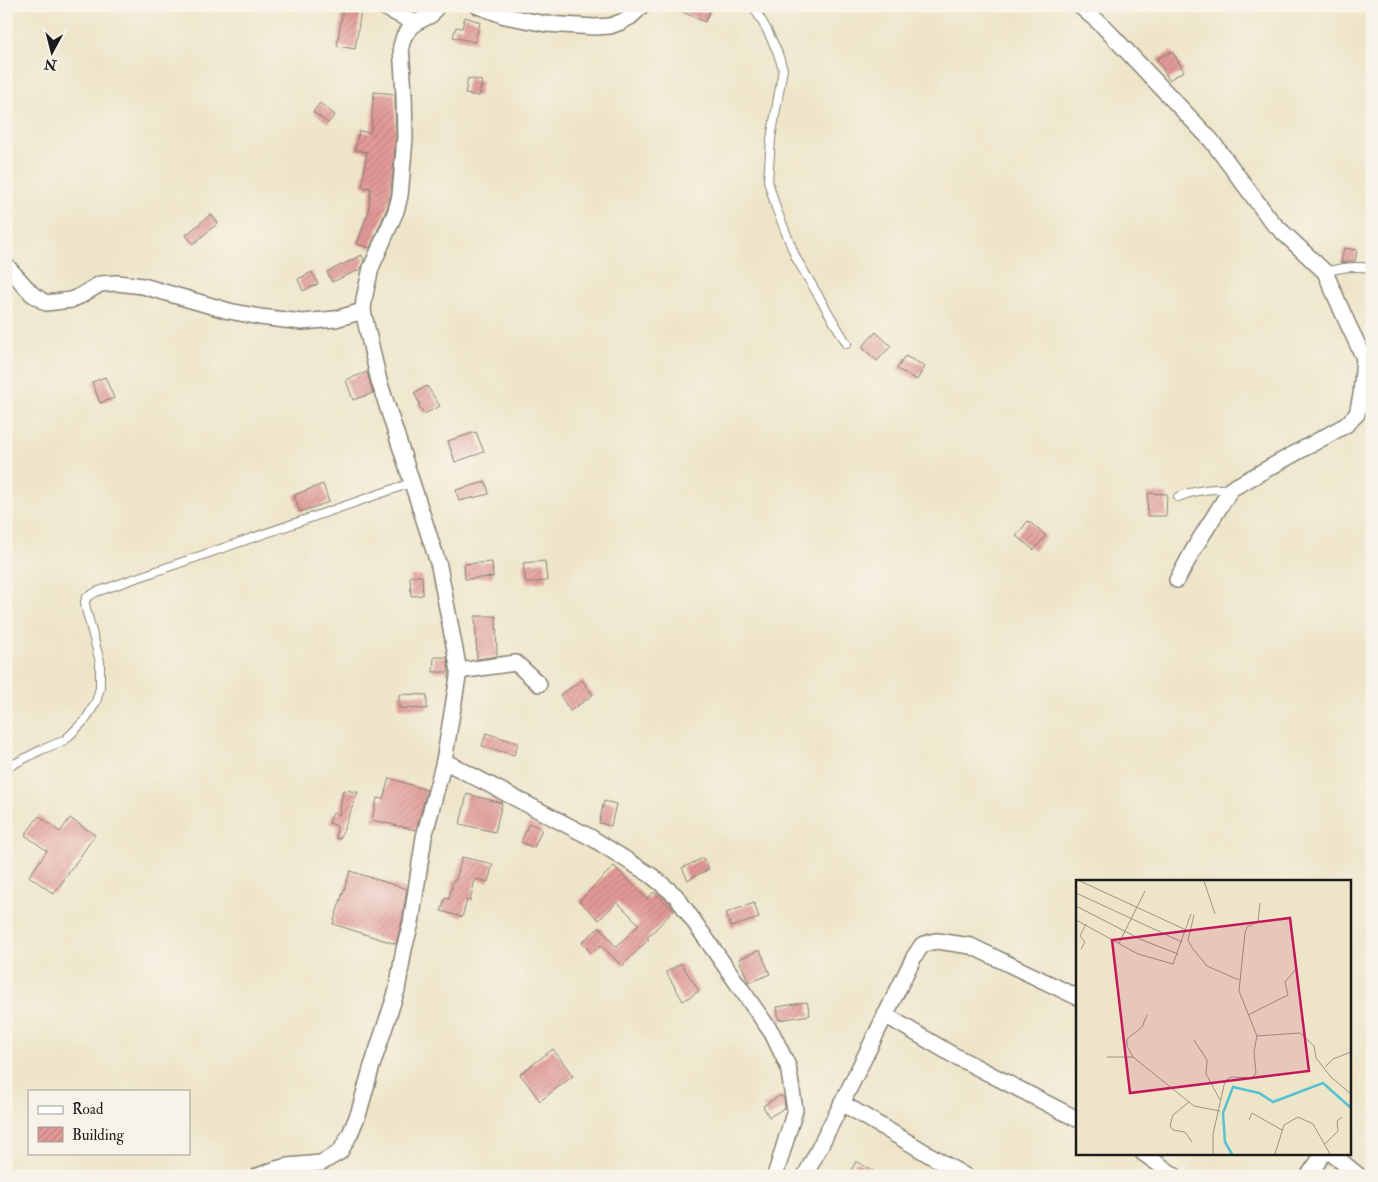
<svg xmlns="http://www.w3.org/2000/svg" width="1378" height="1182" viewBox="0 0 1378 1182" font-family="'IM FELL Double Pica',serif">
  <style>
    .building { fill: url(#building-hatch) }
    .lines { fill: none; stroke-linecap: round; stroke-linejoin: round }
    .service-casing { stroke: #858072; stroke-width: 10 }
    .minor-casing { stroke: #858072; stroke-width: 18 }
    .service { stroke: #fff; stroke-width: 8 }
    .minor { stroke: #fff; stroke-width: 15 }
    .inset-river { fill: none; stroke: #57c2d2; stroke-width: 2.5 }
    .inset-road { fill: none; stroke: #9a9584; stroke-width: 1 }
    .view { fill: #c2185b; fill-opacity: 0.15; stroke: #c2185b; stroke-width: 2.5 }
    .inset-edge { fill: none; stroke: #1c1c1c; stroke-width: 2.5 }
  </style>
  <defs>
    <pattern id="building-hatch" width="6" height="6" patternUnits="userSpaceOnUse" patternTransform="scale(1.25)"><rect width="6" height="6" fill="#e29996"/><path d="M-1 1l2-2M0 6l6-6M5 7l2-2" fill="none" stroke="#c18381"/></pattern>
  </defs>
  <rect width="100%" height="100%" fill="#f7f3e8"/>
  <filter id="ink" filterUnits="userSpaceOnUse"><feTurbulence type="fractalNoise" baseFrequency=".02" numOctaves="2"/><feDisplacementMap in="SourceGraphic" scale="10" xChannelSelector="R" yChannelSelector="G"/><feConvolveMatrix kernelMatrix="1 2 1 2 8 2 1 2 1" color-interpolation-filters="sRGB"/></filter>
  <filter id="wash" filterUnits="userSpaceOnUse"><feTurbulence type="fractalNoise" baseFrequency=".0096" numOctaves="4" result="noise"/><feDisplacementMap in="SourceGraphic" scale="20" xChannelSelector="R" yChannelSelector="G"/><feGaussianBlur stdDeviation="1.12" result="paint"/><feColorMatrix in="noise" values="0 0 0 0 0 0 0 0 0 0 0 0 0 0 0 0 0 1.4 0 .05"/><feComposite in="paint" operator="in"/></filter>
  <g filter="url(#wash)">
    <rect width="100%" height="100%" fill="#eee5c9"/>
    <g id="blocks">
      <g class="building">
        <polygon points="669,6 712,6 705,22"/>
        <polygon points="343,8 361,10 355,49 337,46"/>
        <polygon points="465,17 480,22 475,42 453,37 456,27 462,28"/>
        <polygon points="1172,51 1184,71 1169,80 1157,59"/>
        <polygon points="468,78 482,81 479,96 465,94"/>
        <polygon points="374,92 395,94 396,138 391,194 387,208 370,248 357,244 368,213 371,188 362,187 367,152 355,150 359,131 371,133"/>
        <polygon points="320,103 335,115 328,123 313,112"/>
        <polygon points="211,214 218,223 193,244 186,235"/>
        <polygon points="1344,248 1357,250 1355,261 1341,263"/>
        <polygon points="362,255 364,260 361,269 332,282 327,272"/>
        <polygon points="312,272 318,284 303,291 298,279"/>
        <polygon points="876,332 891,346 877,361 862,347"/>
        <polygon points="905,356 925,366 917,380 897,369"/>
        <polygon points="367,372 373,393 353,400 346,380"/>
        <polygon points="105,377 114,398 100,403 92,382"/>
        <polygon points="427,386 440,406 424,414 418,405 420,404 414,393"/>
        <polygon points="476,432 484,452 455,462 448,441"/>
        <polygon points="486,482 489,494 459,501 456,490"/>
        <polygon points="323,484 329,502 300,512 294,495"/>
        <polygon points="1148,493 1167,494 1166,516 1147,516"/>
        <polygon points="1028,521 1046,536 1034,550 1016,536"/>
        <polygon points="545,561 547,581 526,583 523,563"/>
        <polygon points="492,562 493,577 465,579 464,564"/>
        <polygon points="410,576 422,576 423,595 411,596"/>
        <polygon points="475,616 496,616 497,656 477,659"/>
        <polygon points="434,657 447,657 449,672 433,672"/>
        <polygon points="582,680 593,695 570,711 560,695"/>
        <polygon points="399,694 427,695 427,709 399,708"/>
        <polygon points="486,733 518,743 514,755 482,746"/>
        <polygon points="389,778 427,790 416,830 372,820 377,798 383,799"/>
        <polygon points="343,790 358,792 340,839 336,838 337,826 329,823 333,813 339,815"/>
        <polygon points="467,794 502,803 495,832 460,824"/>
        <polygon points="604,801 616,804 611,826 599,823"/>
        <polygon points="39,816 60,832 70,818 95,835 54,894 29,876 47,851 25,835"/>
        <polygon points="529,823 542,829 534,848 521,842"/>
        <polygon points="462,857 493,864 488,882 475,879 470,901 467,900 462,917 441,911 445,898 449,899 453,880 456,880"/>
        <polygon points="703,858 709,869 688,880 682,868"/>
        <polygon points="614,866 647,899 654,892 674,910 647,938 649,939 622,966 601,945 591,953 582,942 600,927 616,947 639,924 617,902 599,920 579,901"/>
        <polygon points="350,871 407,889 402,921 396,944 333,924"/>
        <polygon points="754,903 759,918 731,927 726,913"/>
        <polygon points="760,950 770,974 749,983 739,959"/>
        <polygon points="681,963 699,991 683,1001 666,972"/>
        <polygon points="807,1002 810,1015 779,1020 777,1007"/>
        <polygon points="553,1049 573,1076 540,1101 520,1074"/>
        <polygon points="781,1095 784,1099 785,1108 769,1117 763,1106"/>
        <polygon points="856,1161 882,1176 860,1176 851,1171"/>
      </g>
    </g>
  </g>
  <g filter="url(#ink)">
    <use href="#blocks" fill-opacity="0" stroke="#858072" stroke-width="1"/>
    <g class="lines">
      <defs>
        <g id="service">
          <polyline points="753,6 767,30 777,51 783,69 771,139 768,181 776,208 796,258 847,344"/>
          <path d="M 1325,272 C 1344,267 1353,266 1372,268"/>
          <path d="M 1178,497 C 1195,490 1213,488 1231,489"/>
          <polyline points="6,768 41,750 65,740 86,719 96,702 100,688 100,662 86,609 85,602 86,598 96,592 411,483"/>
        </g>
        <g id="minor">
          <polyline points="382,6 415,23"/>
          <polyline points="478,6 505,16 546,24 595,27 610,26 621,22 630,17 642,6"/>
          <polyline points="1080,6 1103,26 1211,140 1272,222 1325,272 1346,320 1364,358 1361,395 1357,414 1346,425 1231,489 1195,547 1177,580"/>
          <polyline points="6,265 32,294 46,303 71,300 80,296 100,284 117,283 143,286 229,311 260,317 302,322 335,319 363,311"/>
          <polyline points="459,671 516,663 539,684"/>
          <polyline points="444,761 592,838 652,876 676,896 772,1033 788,1066 795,1110 775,1176"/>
          <polyline points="885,1015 953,1055 1077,1119"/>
          <polyline points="842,1103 965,1176"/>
          <polyline points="1143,1153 1175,1176"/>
          <polyline points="1331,1153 1359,1176"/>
          <polyline points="258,1176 276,1169 288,1166 321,1163 340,1152 350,1134 359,1112 371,1069 397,990 404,949 411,923 424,837 444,761 459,671 439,566 379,381 363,311 364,299 371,268 396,211 400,196 405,138 404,94 401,46 404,36 415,23 431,15 437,6"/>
          <polyline points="805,1176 842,1103 914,957 922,945 931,942 937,941 971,946 1077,997"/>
          <polyline points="1308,1176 1324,1153"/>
        </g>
      </defs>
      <use href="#service" class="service-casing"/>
      <use href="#minor" class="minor-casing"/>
      <use href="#service" class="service"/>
      <use href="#minor" class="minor"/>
    </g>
  </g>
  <g transform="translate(1076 880)">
    <rect width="275" height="275" fill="#eee5c9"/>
    <path class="inset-river" d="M 156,274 L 149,262 L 147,233 L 157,207 L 183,213 L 197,222 L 247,203 L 275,228"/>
    <path class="inset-road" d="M 4,1 L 110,50M 128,1 L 139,34M 0,13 L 106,62M 0,26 L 66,60 L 102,74M 118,35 L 112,60 L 117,69 L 131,86 L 163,100M 0,40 L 62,74 L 97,84 L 115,34M 43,63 L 69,11M 5,69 L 9,62 L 4,56 L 10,44M 71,135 L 66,147 L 51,159 L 51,166 L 57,177 L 118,226 L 144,231M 172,135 L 212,115 L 209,102 L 221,88M 181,156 L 224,153 L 238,166 L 240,178 L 255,197 L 275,214M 118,160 L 131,180 L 130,194 L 144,220M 31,177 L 57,177M 249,187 L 257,179 L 275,172M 113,222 L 97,235 L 94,246 L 97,250 L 109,252 L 116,262M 173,240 L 176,233 L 206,250M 248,265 L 262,251 L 261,241 L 266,237M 137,274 L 137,254 L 149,201 L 155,197 L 176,198 L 180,193 L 178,172 L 181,156 L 163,111 L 169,53 L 171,47 L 182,42 L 184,23M 199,274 L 208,245 L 222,237 L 237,244 L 254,274"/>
    <path class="view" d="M 214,38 L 233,191 L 54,213 L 36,60 Z"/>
    <rect width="275" height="275" class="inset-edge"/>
  </g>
  <rect width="1378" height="1182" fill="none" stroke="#f7f3e8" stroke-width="25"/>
  <rect x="28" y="1090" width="162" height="65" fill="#f7f3e8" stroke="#9f9d96"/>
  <rect x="38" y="1106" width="25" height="8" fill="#ffffff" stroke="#9f9d96"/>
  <text x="72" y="1114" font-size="15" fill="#1c1c1c">Road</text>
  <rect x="38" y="1127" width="25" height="15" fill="url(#building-hatch)" stroke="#9f9d96"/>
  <text x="72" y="1140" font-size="15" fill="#1c1c1c">Building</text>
  <g transform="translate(52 52) rotate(187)" stroke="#f7f3e8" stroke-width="4" paint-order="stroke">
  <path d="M0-4L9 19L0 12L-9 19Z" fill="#1c1c1c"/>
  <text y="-8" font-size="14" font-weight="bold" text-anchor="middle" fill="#1c1c1c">N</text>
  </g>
</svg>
